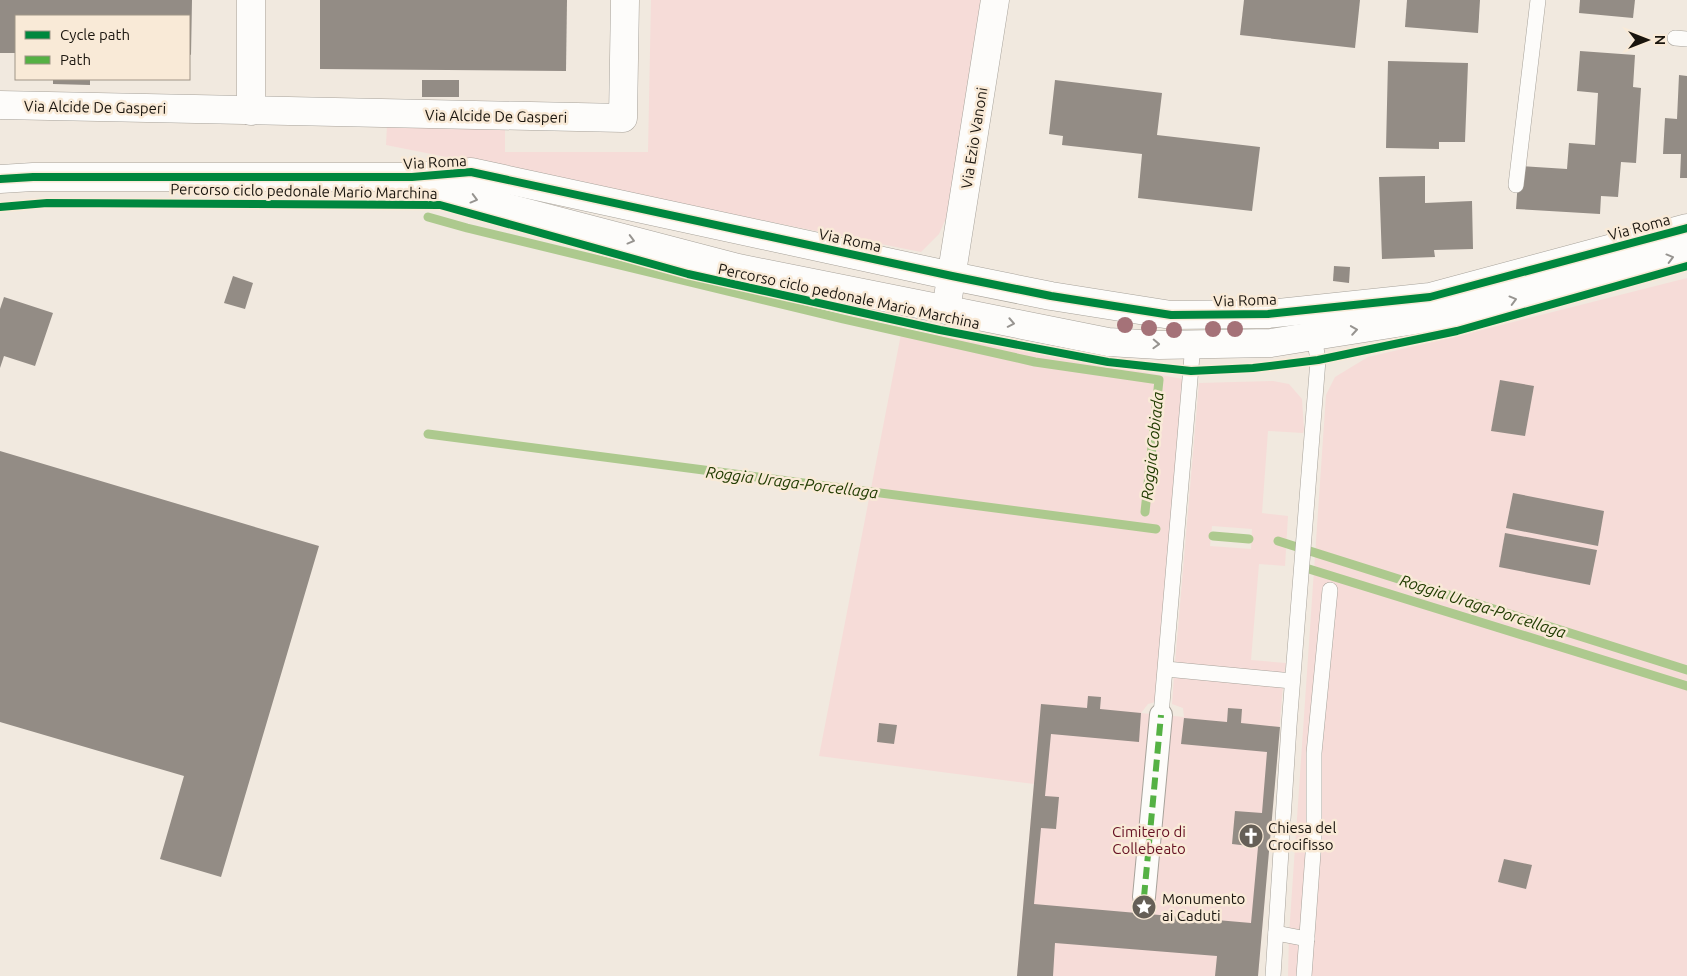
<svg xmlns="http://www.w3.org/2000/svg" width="1687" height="976" viewBox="0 0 1687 976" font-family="Ubuntu,sans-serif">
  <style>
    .green { fill: #f6dcd8; fill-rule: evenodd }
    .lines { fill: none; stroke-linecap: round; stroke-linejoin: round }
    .stream { stroke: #adc98e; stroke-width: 9 }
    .building { fill: #938c85 }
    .service-casing { stroke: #a7a29a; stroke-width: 16 }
    .pedestrian-casing { stroke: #a7a29a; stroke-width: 24 }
    .minor-casing { stroke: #a7a29a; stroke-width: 29 }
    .tertiary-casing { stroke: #a7a29a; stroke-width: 29 }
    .service { stroke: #fdfcfa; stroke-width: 15 }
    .pedestrian { stroke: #fdfcfa; stroke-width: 22 }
    .minor { stroke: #fdfcfa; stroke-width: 28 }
    .tertiary { stroke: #fdfcfa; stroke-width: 28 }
    .quiet { stroke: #55b144; stroke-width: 6; stroke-dasharray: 12 6; stroke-linecap: butt }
    .cycleway-casing { stroke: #f9ead7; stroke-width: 11 }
    .cycleway { stroke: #00873e; stroke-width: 8 }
    .tree { fill: #a57278 }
    .oneway { stroke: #979490 }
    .labels { text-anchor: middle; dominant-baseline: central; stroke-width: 5; stroke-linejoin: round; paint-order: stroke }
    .street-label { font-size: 15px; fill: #1a150e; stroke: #f9ead7 }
    .poi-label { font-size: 15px; fill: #1a150e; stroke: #f9ead7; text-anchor: start }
    .park-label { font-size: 15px; fill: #661123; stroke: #f9ead7 }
    .water-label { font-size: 16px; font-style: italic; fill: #223d03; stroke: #f9ead7 }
  </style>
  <rect width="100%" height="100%" fill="#f1e9df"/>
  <g class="green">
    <polygon points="651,0 981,0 951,207 939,234 921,252 386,145 387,125 505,127 505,152 648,152"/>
    <polygon points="1687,278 1687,976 1288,976 1289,935 1326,395 1335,377 1368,357 1458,336"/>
    <polygon points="902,329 1183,379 1156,702 1148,704 1141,713 1184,717 1183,708 1172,704 1174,675 1283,686 1258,976 1017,976 1034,784 819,756"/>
    <path d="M 1273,381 L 1289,384 L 1302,399 L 1304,429 L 1303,433 L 1268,431 L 1262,513 L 1288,516 L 1285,566 L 1259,564 L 1251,660 L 1286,663 L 1284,674 L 1175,663 L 1199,383 ZM 1212,526 L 1252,529 L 1251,549 L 1210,546 Z"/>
  </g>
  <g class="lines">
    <g class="stream">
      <polyline points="428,217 467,228 843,319 1035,362 1159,380 1145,512"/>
      <polyline points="428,434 1156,529"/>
      <polyline points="1213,536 1249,539"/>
      <polyline points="1278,541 1687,670"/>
      <polyline points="1309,569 1687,686"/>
    </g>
  </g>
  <g class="building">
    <polygon points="0,0 192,0 191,55 189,54 189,16 16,16 16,53 0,53"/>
    <polygon points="320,0 567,0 566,71 320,69"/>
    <polygon points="1244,0 1360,0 1355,48 1240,35"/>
    <polygon points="1407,0 1480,0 1478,33 1405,27"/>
    <polygon points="1580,0 1635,0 1633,18 1579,13"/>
    <polygon points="1580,51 1635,55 1633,87 1641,88 1636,163 1621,162 1618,197 1601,196 1600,214 1516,209 1519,166 1567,169 1569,143 1595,145 1598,93 1577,91"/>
    <polygon points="1388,61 1468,63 1465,142 1439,142 1439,149 1386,148"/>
    <polygon points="1679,75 1687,76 1687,178 1680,178 1681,154 1663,154 1665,118 1677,119"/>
    <polygon points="53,79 90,79 90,85 53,84"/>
    <rect x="422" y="80" width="37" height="17"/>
    <polygon points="1055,80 1162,93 1157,135 1260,147 1252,211 1138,198 1142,154 1062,145 1063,136 1049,134"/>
    <polygon points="1425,176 1425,203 1472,201 1473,249 1434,250 1435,257 1382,259 1379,177"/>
    <polygon points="1334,266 1350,267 1349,283 1333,281"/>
    <polygon points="233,276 253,283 245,309 224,303"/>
    <polygon points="4,297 53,313 35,366 4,356 0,368 0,309"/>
    <polygon points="1500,380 1534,386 1525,436 1491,431"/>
    <polygon points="0,451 319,546 221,877 160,859 184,776 0,722"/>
    <polygon points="1513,493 1604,511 1598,546 1506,528"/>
    <polygon points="1505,533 1597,550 1590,585 1499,567"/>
    <polygon points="1088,696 1101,697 1100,709 1141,713 1139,742 1051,734 1045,796 1059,797 1056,829 1041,828 1034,904 1251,923 1258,847 1232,844 1235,811 1262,813 1267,752 1181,744 1184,718 1227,722 1228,708 1242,709 1241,723 1280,727 1258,976 1215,976 1217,956 1055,943 1053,976 1017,976 1041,704 1087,708"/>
    <polygon points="879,723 897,725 894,744 877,742"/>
    <polygon points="1504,859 1532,865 1526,889 1498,882"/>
  </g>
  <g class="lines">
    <defs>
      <g id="service">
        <polyline points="1675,38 1687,39"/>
        <polyline points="1516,185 1538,0"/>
        <polyline points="1166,669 1292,681"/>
        <polyline points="1161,715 1193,344"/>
        <polyline points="1276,933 1307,939"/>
        <polyline points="1273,976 1289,726 1318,360 1314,336"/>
        <polyline points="1304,976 1314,840 1314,753 1330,590"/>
      </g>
      <polyline id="pedestrian" points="1144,897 1161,715"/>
      <g id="minor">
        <polyline points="0,105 623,118 625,0"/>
        <polyline points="251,111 251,0"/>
        <polyline points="946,310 995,0"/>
      </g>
      <g id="tertiary">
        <polyline points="0,179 33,177 412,177 471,172 952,276 1051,296 1171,315 1268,314 1430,297 1687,228"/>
        <polyline points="420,180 466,197 738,268 1108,342 1159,345 1271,343 1314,336 1466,312 1687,254"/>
      </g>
    </defs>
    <use href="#service" class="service-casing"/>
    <use href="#pedestrian" class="pedestrian-casing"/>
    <use href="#minor" class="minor-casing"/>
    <use href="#tertiary" class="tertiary-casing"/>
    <use href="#service" class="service"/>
    <use href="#pedestrian" class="pedestrian"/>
    <use href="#minor" class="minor"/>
    <use href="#tertiary" class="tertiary"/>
    <polyline class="quiet" points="1144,897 1161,715"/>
    <defs>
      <g id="cycleway">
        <polyline points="0,179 33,177 412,177 471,172 952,276 1051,296 1171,315 1268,314 1430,297 1687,228"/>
        <polyline points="0,207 47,203 440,205 688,274 940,330 1108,362 1191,371 1253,368 1318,360 1457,331 1687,266"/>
      </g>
    </defs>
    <use href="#cycleway" class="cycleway-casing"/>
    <use href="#cycleway" class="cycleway"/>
  </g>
  <g class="tree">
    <circle cx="1125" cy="325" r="8"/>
    <circle cx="1149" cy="328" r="8"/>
    <circle cx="1213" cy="329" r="8"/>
    <circle cx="1235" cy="329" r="8"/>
    <circle cx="1174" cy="330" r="8"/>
  </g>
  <defs><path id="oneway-chevron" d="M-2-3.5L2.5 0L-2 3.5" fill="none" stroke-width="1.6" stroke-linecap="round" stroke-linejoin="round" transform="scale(1.25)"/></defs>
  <g class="oneway">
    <use href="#oneway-chevron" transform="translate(474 199) rotate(15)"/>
    <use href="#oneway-chevron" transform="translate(631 240) rotate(15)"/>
    <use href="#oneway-chevron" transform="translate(1670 258) rotate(-15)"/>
    <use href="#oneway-chevron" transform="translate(1513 300) rotate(-15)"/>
    <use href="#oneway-chevron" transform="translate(1011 323) rotate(11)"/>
    <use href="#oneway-chevron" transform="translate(1354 330) rotate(-9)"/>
    <use href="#oneway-chevron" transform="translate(1156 344) rotate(2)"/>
  </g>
  <defs>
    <symbol id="church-disc" viewBox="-11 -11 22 22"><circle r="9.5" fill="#655f57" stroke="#f9ead7"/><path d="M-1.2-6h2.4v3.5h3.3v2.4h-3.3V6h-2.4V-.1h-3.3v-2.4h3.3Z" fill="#fff"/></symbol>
    <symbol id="sight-disc" viewBox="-11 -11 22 22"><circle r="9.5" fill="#655f57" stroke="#f9ead7"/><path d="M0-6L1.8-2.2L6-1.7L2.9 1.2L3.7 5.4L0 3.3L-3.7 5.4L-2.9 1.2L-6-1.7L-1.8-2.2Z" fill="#fff"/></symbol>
  </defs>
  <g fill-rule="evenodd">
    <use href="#church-disc" x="1237" y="822" width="28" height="28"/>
    <use href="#sight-disc" x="1130" y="893" width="28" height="28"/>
  </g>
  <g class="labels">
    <g class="street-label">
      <text transform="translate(95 107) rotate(1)">Via Alcide De Gasperi</text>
      <text transform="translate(496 116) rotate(1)">Via Alcide De Gasperi</text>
      <text transform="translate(974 138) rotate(-81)">Via Ezio Vanoni</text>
      <text transform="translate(435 162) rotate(-3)">Via Roma</text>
      <text transform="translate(304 191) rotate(1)">Percorso ciclo pedonale Mario Marchina</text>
      <text transform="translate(1639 227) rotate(-15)">Via Roma</text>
      <text transform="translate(850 240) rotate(12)">Via Roma</text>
      <text transform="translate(849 296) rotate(12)">Percorso ciclo pedonale Mario Marchina</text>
      <text transform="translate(1245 300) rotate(-2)">Via Roma</text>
    </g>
    <g class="poi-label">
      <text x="1268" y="827">Chiesa del<tspan x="1268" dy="17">Crocifisso</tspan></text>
      <text x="1162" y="898">Monumento<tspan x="1162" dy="17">ai Caduti</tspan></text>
    </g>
    <g class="park-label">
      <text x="1149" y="831">Cimitero di<tspan x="1149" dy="17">Collebeato</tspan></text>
    </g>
    <g class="water-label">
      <text transform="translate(1152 446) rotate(-84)">Roggia Cobiada</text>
      <text transform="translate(792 482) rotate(7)">Roggia Uraga-Porcellaga</text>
      <text transform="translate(1483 606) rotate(18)">Roggia Uraga-Porcellaga</text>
    </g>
  </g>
  <rect x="15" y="15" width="175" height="65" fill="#f9ead7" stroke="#a09587"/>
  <rect x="25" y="31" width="25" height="8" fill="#00873e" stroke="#a09587"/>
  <text x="60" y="40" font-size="15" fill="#1a150e">Cycle path</text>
  <rect x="25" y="56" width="25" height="8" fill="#55b144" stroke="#a09587"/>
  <text x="60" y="65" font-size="15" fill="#1a150e">Path</text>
  <g transform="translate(1647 40) rotate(90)" stroke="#f9ead7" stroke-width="4" paint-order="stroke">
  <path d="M0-4L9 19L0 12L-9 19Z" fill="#1a150e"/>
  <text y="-8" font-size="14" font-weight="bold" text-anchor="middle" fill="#1a150e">N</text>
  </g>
</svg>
